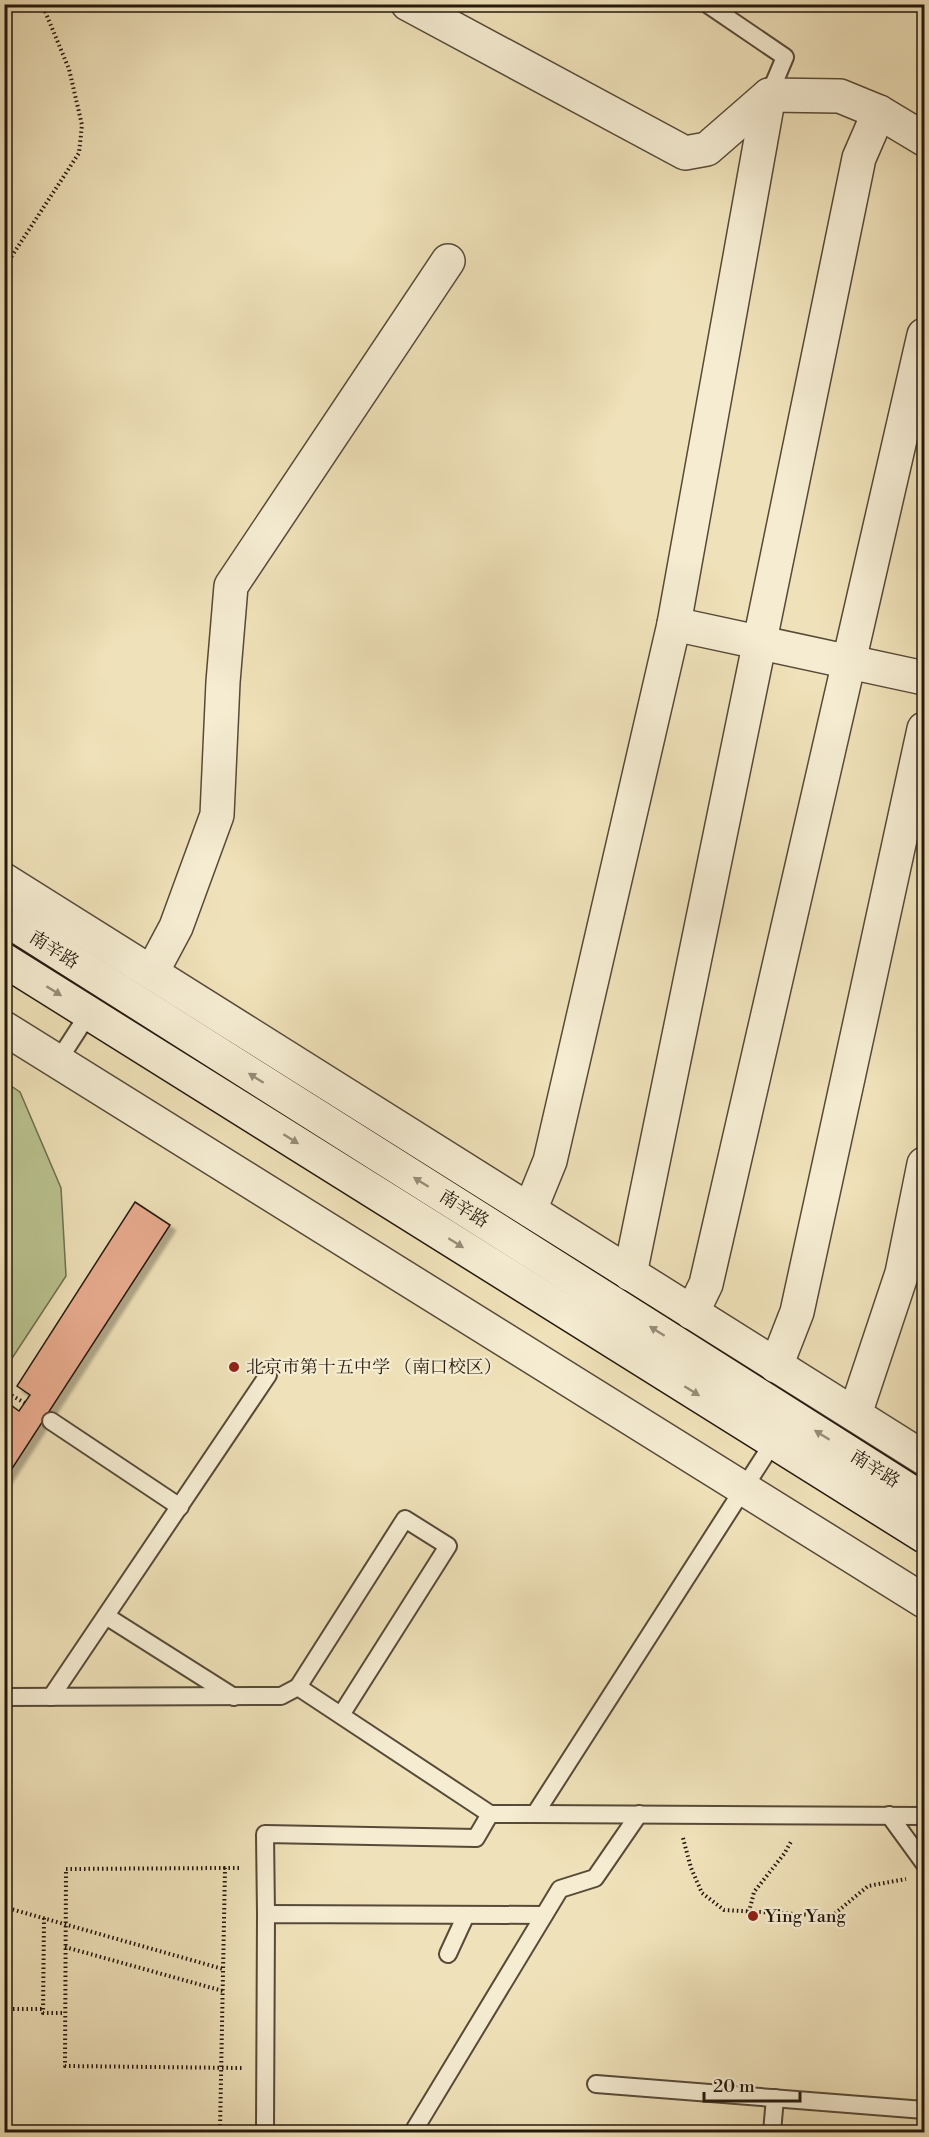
<svg xmlns="http://www.w3.org/2000/svg" width="929" height="2137" viewBox="0 0 929 2137" font-family="'Libre Bodoni','Noto Serif SC',serif">
  <style>
    .green { fill: #b9c38f; stroke: #6e6e4e; stroke-width: 1.5 }
    .building { fill: #e9ac8f; stroke: #24180d; stroke-width: 1.5; filter: url(#shadow) }
    .lines { fill: none; stroke-linecap: round; stroke-linejoin: round }
    .service-casing { stroke: #574a38; stroke-width: 20 }
    .minor-casing { stroke: #574a38; stroke-width: 36 }
    .secondary-casing { stroke: #24180d; stroke-width: 36 }
    .path { stroke: #24180d; stroke-width: 4; stroke-dasharray: 1.5 3; stroke-linecap: butt }
    .service { stroke: #f5ecd2; stroke-width: 16 }
    .minor { stroke: #f5ecd2; stroke-width: 33 }
    .secondary { stroke: #f5ecd2; stroke-width: 33 }
    .oneway { fill: #978d79 }
    .poi-dot { fill: #8f2418; stroke: #f5ecd2; stroke-width: 2 }
    .labels { text-anchor: middle; dominant-baseline: central; stroke-width: 4.5; stroke-linejoin: round; paint-order: stroke }
    .street-label { font-size: 18px; fill: #24180d; stroke: #f5ecd2 }
    .poi-label { font-size: 18px; fill: #24180d; stroke: #f5ecd2; text-anchor: start }
  </style>
  <defs>
    <filter id="shadow"><feDropShadow dx="5.5" dy="5.5" stdDeviation="1.5" flood-color="#0004"/></filter>
  </defs>
  <rect width="100%" height="100%" fill="#efe1b9"/>
  <filter id="stains"><feTurbulence type="fractalNoise" baseFrequency=".00333" numOctaves="4"/><feColorMatrix values="0 0 0 0 .2 0 0 0 0 .09 0 0 0 0 .02 0 0 0 .5 -.17"/></filter>
  <radialGradient id="worn" r=".72"><stop offset=".6" stop-color="#630" stop-opacity="0"/><stop offset="1" stop-color="#630" stop-opacity=".3"/></radialGradient>
  <polygon class="green" points="5,1082 20,1092 61,1188 66,1276 5,1369"/>
  <polygon class="building" points="135,1202 170,1225 4,1481 5,1401 19,1411 30,1395 17,1386"/>
  <g class="lines">
    <defs>
      <g id="service">
        <polyline points="707,4 785,57 769,95"/>
        <polyline points="58,1061 89,1013"/>
        <polyline points="51,1421 180,1507"/>
        <polyline points="106,1616 234,1697"/>
        <polyline points="4,1697 281,1696 298,1687"/>
        <polyline points="51,1697 268,1375"/>
        <polyline points="341,1715 448,1546 405,1519 298,1687 490,1814 535,1814 776,1438"/>
        <polyline points="535,1814 924,1816"/>
        <polyline points="889,1815 924,1863"/>
        <polyline points="266,1914 265,1834 476,1838 490,1814"/>
        <polyline points="448,1954 466,1915"/>
        <polyline points="596,2084 924,2110"/>
        <polyline points="265,2132 266,1914 544,1915"/>
        <polyline points="413,2132 560,1889 595,1878 639,1814"/>
        <polyline points="772,2132 775,2098"/>
      </g>
      <g id="minor">
        <polyline points="408,4 685,153 707,149 769,95 840,96 879,112 924,139"/>
        <polyline points="674,624 924,678"/>
        <polyline points="4,880 924,1458"/>
        <polyline points="152,972 176,927 217,815 223,682 231,586 448,261"/>
        <polyline points="4,1028 924,1601"/>
        <polyline points="530,1210 550,1161 674,624 769,95"/>
        <polyline points="630,1274 859,158 879,112"/>
        <polyline points="692,1313 706,1284 924,335"/>
        <polyline points="776,1366 797,1312 924,729"/>
        <polyline points="855,1414 902,1273 924,1164"/>
      </g>
      <g id="secondary">
        <polyline points="4,918 924,1500"/>
        <polyline points="4,960 924,1536"/>
      </g>
    </defs>
    <use href="#service" class="service-casing"/>
    <use href="#minor" class="minor-casing"/>
    <use href="#secondary" class="secondary-casing"/>
    <g class="path">
      <polyline points="4,268 79,153 82,125 69,69 42,4"/>
      <polyline points="4,1391 25,1403"/>
      <polyline points="683,1838 691,1868 702,1893 724,1910 832,1916 868,1886 906,1879"/>
      <polyline points="225,1868 66,1869 65,2066 242,2068"/>
      <polyline points="4,1907 223,1969"/>
      <polyline points="749,1912 754,1892 784,1854 792,1840"/>
      <polyline points="44,1918 43,2013 65,2013"/>
      <polyline points="65,1947 223,1991"/>
      <polyline points="4,2009 43,2009"/>
      <polyline points="220,2130 225,1868 240,1868"/>
      <polyline points="199,2132 201,2129 210,2128 221,2132"/>
    </g>
    <use href="#service" class="service"/>
    <use href="#minor" class="minor"/>
    <use href="#secondary" class="secondary"/>
  </g>
  <defs><path id="oneway-solid" d="M-6-.8H1V-3.2L6.5 0L1 3.2V.8H-6Z" transform="scale(1.5)"/></defs>
  <g class="oneway">
    <use href="#oneway-solid" transform="translate(54 991) rotate(32)"/>
    <use href="#oneway-solid" transform="translate(256 1078) rotate(-148)"/>
    <use href="#oneway-solid" transform="translate(291 1139) rotate(32)"/>
    <use href="#oneway-solid" transform="translate(421 1182) rotate(-148)"/>
    <use href="#oneway-solid" transform="translate(456 1243) rotate(32)"/>
    <use href="#oneway-solid" transform="translate(657 1331) rotate(-148)"/>
    <use href="#oneway-solid" transform="translate(692 1391) rotate(32)"/>
    <use href="#oneway-solid" transform="translate(822 1435) rotate(-148)"/>
  </g>
  <g class="poi-dot">
    <circle cx="234" cy="1367" r="6"/>
    <circle cx="753" cy="1916" r="6"/>
  </g>
  <g class="labels">
    <g class="street-label">
      <text transform="translate(54 950) rotate(32)">南辛路</text>
      <text transform="translate(464 1209) rotate(32)">南辛路</text>
      <text transform="translate(875 1469) rotate(32)">南辛路</text>
    </g>
    <g class="poi-label">
      <text x="246" y="1367">北京市第十五中学 （南口校区）</text>
      <text x="765" y="1916">Ying Yang</text>
    </g>
  </g>
  <rect width="929" height="2137" fill="none" stroke="#efe1b9" stroke-width="24"/>
  <rect x="6" y="6" width="917" height="2125" fill="none" stroke="#24180d" stroke-width="3"/>
  <rect x="12" y="12" width="905" height="2113" fill="none" stroke="#24180d" stroke-width="1.5"/>
  <path d="M704 2092v9h96v-9" fill="none" stroke="#24180d" stroke-width="3"/>
  <text x="713" y="2092" font-size="18" fill="#24180d" stroke="#f5ecd2" stroke-width="4.5" paint-order="stroke">20 m</text>
  <rect width="100%" height="100%" filter="url(#stains)"/>
  <rect width="100%" height="100%" fill="url(#worn)"/>
</svg>
